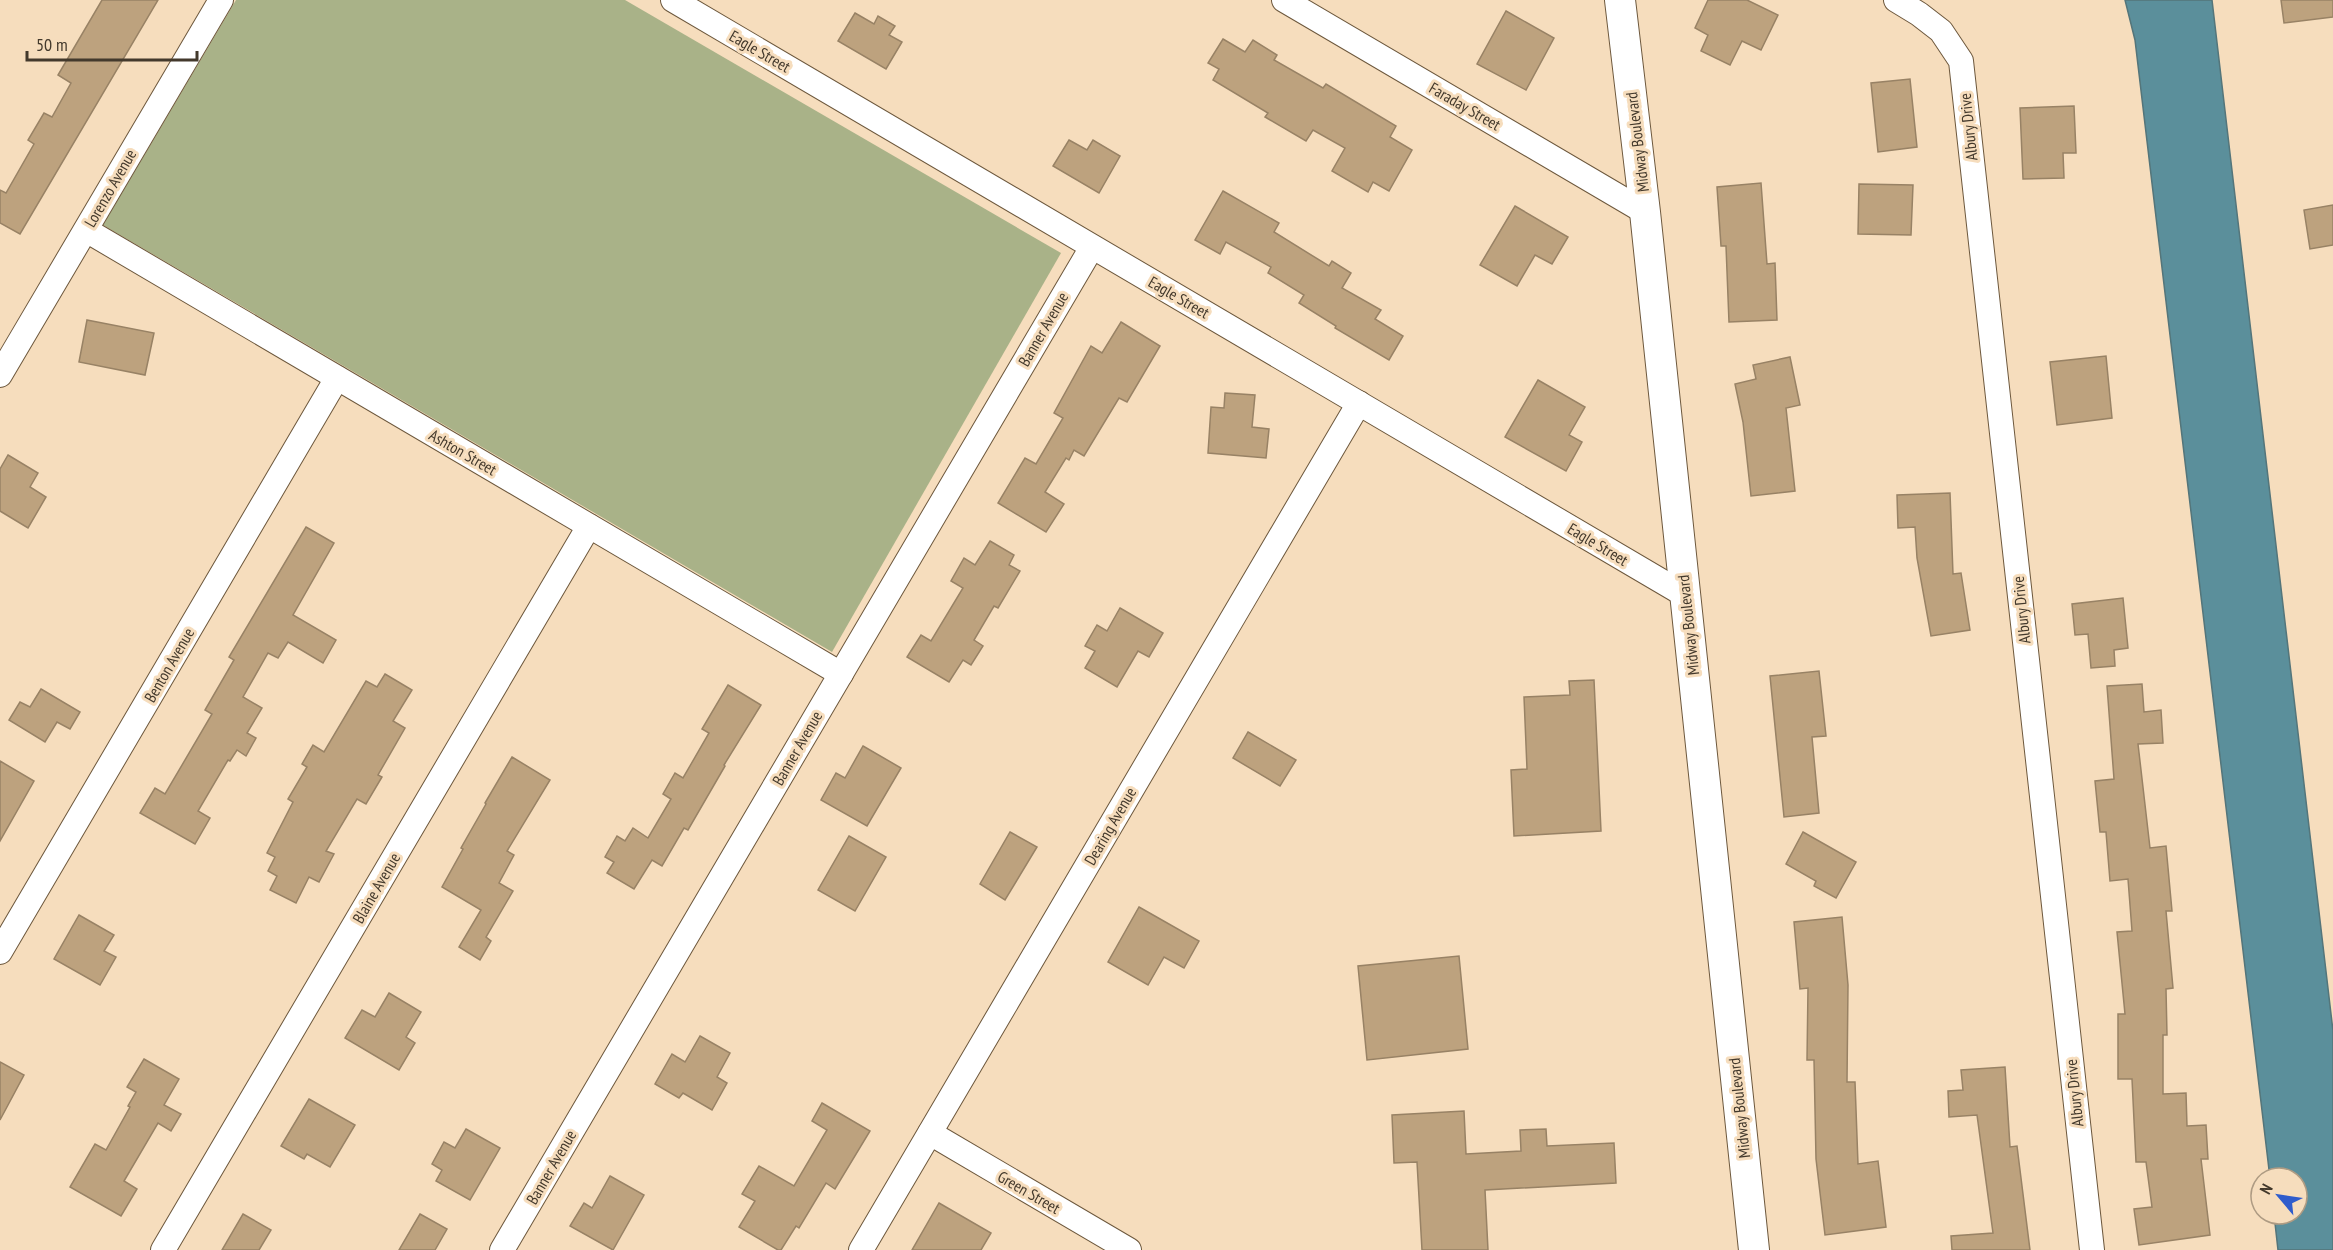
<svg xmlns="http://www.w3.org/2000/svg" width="2333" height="1250" viewBox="0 0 2333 1250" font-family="'PT Sans Narrow',sans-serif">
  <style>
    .forest { fill: #a9b288 }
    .water { fill: #5b8f9b; stroke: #54757a; stroke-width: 1.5 }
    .building { fill: #bda27e; stroke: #988265; stroke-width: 1.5 }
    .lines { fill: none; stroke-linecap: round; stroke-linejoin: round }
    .minor-casing { stroke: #6d583d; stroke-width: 26 }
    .tertiary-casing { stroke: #6d583d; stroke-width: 32 }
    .minor { stroke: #fff; stroke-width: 24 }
    .tertiary { stroke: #fff; stroke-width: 30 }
    .labels { text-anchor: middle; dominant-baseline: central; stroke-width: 6; stroke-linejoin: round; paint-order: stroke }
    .street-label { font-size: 16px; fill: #43392c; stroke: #f6ddbd }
  </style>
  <rect width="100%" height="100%" fill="#f6ddbd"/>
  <polygon class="forest" points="236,0 625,0 1061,253 832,652 103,225"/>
  <polygon class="water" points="2125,0 2212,0 2333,1031 2333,1250 2278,1250 2274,1214 2297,1214 2297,1178 2270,1178 2135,40"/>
  <g class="building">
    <polygon points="102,0 158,0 20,234 0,223 0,190 6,193 34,144 28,140 44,113 52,117 71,83 58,75"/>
    <polygon points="1708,0 1747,0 1778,15 1761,50 1742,41 1730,65 1701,51 1708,35 1695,28"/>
    <polygon points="2281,0 2333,0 2333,17 2284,23"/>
    <polygon points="1506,11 1554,38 1526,90 1477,64"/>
    <polygon points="855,13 874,24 878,16 895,26 889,35 902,42 886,69 838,41"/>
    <polygon points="1223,39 1245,52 1253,40 1277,55 1274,60 1323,88 1326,84 1396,126 1390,137 1412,150 1389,191 1373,182 1368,192 1332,171 1345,148 1313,130 1306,141 1265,117 1268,113 1213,80 1219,69 1208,63"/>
    <polygon points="1910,79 1917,147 1878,152 1871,83"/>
    <polygon points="2074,106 2076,153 2063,153 2064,178 2023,179 2020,108"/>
    <polygon points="1069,140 1087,150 1093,140 1120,156 1099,193 1053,166"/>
    <polygon points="1761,183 1767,264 1775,263 1777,320 1729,322 1726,246 1721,246 1717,187"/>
    <polygon points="1859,184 1913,185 1911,235 1858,234"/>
    <polygon points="1223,191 1279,223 1274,232 1329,266 1332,261 1351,273 1342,288 1381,310 1375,319 1403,336 1389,360 1335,328 1336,326 1299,303 1304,295 1268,273 1271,267 1226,242 1220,254 1195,240"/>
    <polygon points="2333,205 2333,245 2310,249 2304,210"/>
    <polygon points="1515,206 1568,237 1552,264 1535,255 1517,286 1480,265"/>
    <polygon points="87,320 154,333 145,375 79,362"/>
    <polygon points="1121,322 1160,346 1127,402 1119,398 1084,456 1074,450 1069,460 1066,458 1045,492 1064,504 1046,532 998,503 1025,458 1036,464 1063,418 1054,413 1091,346 1102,353"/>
    <polygon points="2106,356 2112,418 2057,425 2050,362"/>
    <polygon points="1790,357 1800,405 1786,408 1795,491 1751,496 1743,422 1735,384 1756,379 1753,365"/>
    <polygon points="1538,380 1585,407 1569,435 1582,442 1566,471 1505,437"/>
    <polygon points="1225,393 1255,395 1252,427 1269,429 1266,458 1208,453 1211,407 1224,408"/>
    <polygon points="8,455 38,473 30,487 46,497 28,528 0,511 0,469"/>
    <polygon points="1950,493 1953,574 1961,573 1970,630 1931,636 1917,558 1915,527 1898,528 1897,495"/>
    <polygon points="306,527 334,543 293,615 336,640 323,663 288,642 278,658 268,653 243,697 262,708 247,733 256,738 246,756 237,750 230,761 228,760 198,811 210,818 195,844 140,813 155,788 165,794 212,714 205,710 234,660 229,657"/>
    <polygon points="990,541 1014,555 1009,565 1020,571 998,608 994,606 974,640 983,646 971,665 963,660 949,682 907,657 921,635 931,641 963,588 951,581 964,558 975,565"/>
    <polygon points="2123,598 2128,648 2114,650 2115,666 2091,668 2088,634 2075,635 2072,604"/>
    <polygon points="1120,608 1163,633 1149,657 1138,651 1117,687 1085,668 1095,651 1085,646 1097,625 1107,631"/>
    <polygon points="1819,671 1826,736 1812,737 1819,813 1784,817 1770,676"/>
    <polygon points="385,674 412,690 393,721 405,728 378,775 382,777 366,804 357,799 326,851 334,854 319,882 309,877 296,903 270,890 277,876 268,871 275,857 267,853 293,802 288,799 307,767 302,764 313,745 324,752 366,681 377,687"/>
    <polygon points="1594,680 1601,831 1514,836 1511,770 1527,769 1524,697 1570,695 1569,681"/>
    <polygon points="2142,684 2144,712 2161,710 2163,743 2138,744 2150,848 2166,846 2172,911 2166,911 2173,988 2166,989 2167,1035 2163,1035 2163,1094 2186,1093 2187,1126 2206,1125 2208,1159 2201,1159 2210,1235 2139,1245 2134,1209 2152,1207 2146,1162 2136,1162 2132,1079 2118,1079 2118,1014 2125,1014 2117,932 2132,931 2128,879 2110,881 2106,832 2100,832 2095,781 2114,779 2107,686"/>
    <polygon points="728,685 761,705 724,765 725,766 688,830 684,828 662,866 652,860 634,889 607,873 614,862 605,857 617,836 625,841 633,828 648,838 671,799 663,794 675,773 683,778 709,733 702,729"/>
    <polygon points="41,689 80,712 70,729 57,722 45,742 9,720 20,702 30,707"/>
    <polygon points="1248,732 1296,760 1280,786 1233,758"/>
    <polygon points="863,746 901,768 867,826 821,800 836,773 845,778"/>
    <polygon points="512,757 550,780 507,851 514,855 499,883 513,891 486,937 491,941 480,960 459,947 481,910 442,887 463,849 461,848 486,804 485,803"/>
    <polygon points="0,761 34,781 0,841"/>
    <polygon points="1010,832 1037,847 1005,900 980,884"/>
    <polygon points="1803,832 1856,862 1836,898 1814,886 1816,881 1786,864"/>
    <polygon points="849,836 886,857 855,911 818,890"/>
    <polygon points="1139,907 1199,941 1184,968 1164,957 1148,985 1108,962"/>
    <polygon points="79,915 114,935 104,951 116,957 100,985 54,959"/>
    <polygon points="1842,917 1848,985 1847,1082 1855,1082 1858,1164 1878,1161 1886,1227 1825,1235 1816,1159 1814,1060 1807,1060 1808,988 1800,989 1794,922"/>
    <polygon points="1459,956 1468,1049 1367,1060 1358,966"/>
    <polygon points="389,993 421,1012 406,1037 415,1043 399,1070 345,1038 362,1010 375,1017"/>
    <polygon points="700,1036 730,1053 717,1077 727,1083 712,1110 683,1093 679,1098 655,1084 672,1054 685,1062"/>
    <polygon points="144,1059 179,1079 164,1105 181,1114 171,1131 158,1123 124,1181 137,1189 121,1216 70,1187 95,1144 106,1150 130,1107 128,1106 136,1092 127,1087"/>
    <polygon points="0,1062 24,1075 0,1120"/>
    <polygon points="2005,1067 2010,1147 2017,1146 2030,1250 1952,1250 1951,1236 1993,1233 1977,1115 1949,1117 1948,1091 1963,1090 1961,1070"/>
    <polygon points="309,1099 355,1125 330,1167 307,1154 304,1159 281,1146"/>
    <polygon points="822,1103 870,1131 835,1189 826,1183 799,1228 796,1226 781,1250 778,1250 739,1227 755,1201 742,1194 759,1166 794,1186 827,1130 812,1121"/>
    <polygon points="1464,1111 1466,1154 1521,1151 1520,1130 1546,1129 1547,1146 1614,1143 1616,1183 1485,1190 1488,1250 1422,1250 1417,1162 1394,1163 1392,1115"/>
    <polygon points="466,1129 500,1148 470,1200 436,1181 442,1170 432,1164 444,1142 455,1148"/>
    <polygon points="610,1176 644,1195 613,1250 570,1226 584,1203 592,1208"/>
    <polygon points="939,1203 991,1233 981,1250 912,1250"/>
    <polygon points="243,1214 271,1230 259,1250 222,1250"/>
    <polygon points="420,1214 447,1229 435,1250 399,1250"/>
  </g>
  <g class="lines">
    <defs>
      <g id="minor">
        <polyline points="673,0 1685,595"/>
        <polyline points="1284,0 1645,212"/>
        <polyline points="1896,0 1919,14 1941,31 1961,61 2092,1250"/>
        <polyline points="86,230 841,674"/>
        <polyline points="0,375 221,0"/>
        <polyline points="0,952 337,378"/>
        <polyline points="930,1133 1129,1250"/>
        <polyline points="163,1250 589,526"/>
        <polyline points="502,1250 1092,247"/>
        <polyline points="861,1250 1359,403"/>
      </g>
      <polyline id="tertiary" points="1620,0 1645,212 1754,1250"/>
    </defs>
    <use href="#minor" class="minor-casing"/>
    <use href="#tertiary" class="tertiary-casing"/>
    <use href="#minor" class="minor"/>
    <use href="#tertiary" class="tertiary"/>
  </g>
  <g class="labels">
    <g class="street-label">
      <text transform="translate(760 51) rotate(30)">Eagle Street</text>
      <text transform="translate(1465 106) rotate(30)">Faraday Street</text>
      <text transform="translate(1968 127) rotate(-96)">Albury Drive</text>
      <text transform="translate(1637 142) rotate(-97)">Midway Boulevard</text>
      <text transform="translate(110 188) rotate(-60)">Lorenzo Avenue</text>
      <text transform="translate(1179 297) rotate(30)">Eagle Street</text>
      <text transform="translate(1043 329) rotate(-60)">Banner Avenue</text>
      <text transform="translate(463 452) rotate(30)">Ashton Street</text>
      <text transform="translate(1598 544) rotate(31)">Eagle Street</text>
      <text transform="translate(2021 610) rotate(-96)">Albury Drive</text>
      <text transform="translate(1688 625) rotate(-96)">Midway Boulevard</text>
      <text transform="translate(169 665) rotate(-60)">Benton Avenue</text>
      <text transform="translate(797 748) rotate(-60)">Banner Avenue</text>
      <text transform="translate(1110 826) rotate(-60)">Dearing Avenue</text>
      <text transform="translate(376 888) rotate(-60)">Blaine Avenue</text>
      <text transform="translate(2074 1093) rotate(-96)">Albury Drive</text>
      <text transform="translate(1739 1108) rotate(-96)">Midway Boulevard</text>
      <text transform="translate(551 1167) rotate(-60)">Banner Avenue</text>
      <text transform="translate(1029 1192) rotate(30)">Green Street</text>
    </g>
  </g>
  <g transform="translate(2279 1196) rotate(299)"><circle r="28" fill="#f6ddbd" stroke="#ae9b83" stroke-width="1.5"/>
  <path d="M0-4.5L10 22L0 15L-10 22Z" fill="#2f5ccc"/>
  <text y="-9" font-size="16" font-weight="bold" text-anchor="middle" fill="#43392c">N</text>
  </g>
  <path d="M27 51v9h170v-9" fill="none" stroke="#43392c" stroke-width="3"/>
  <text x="36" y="51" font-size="18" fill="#43392c" stroke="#f6ddbd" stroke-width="4.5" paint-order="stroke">50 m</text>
</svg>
